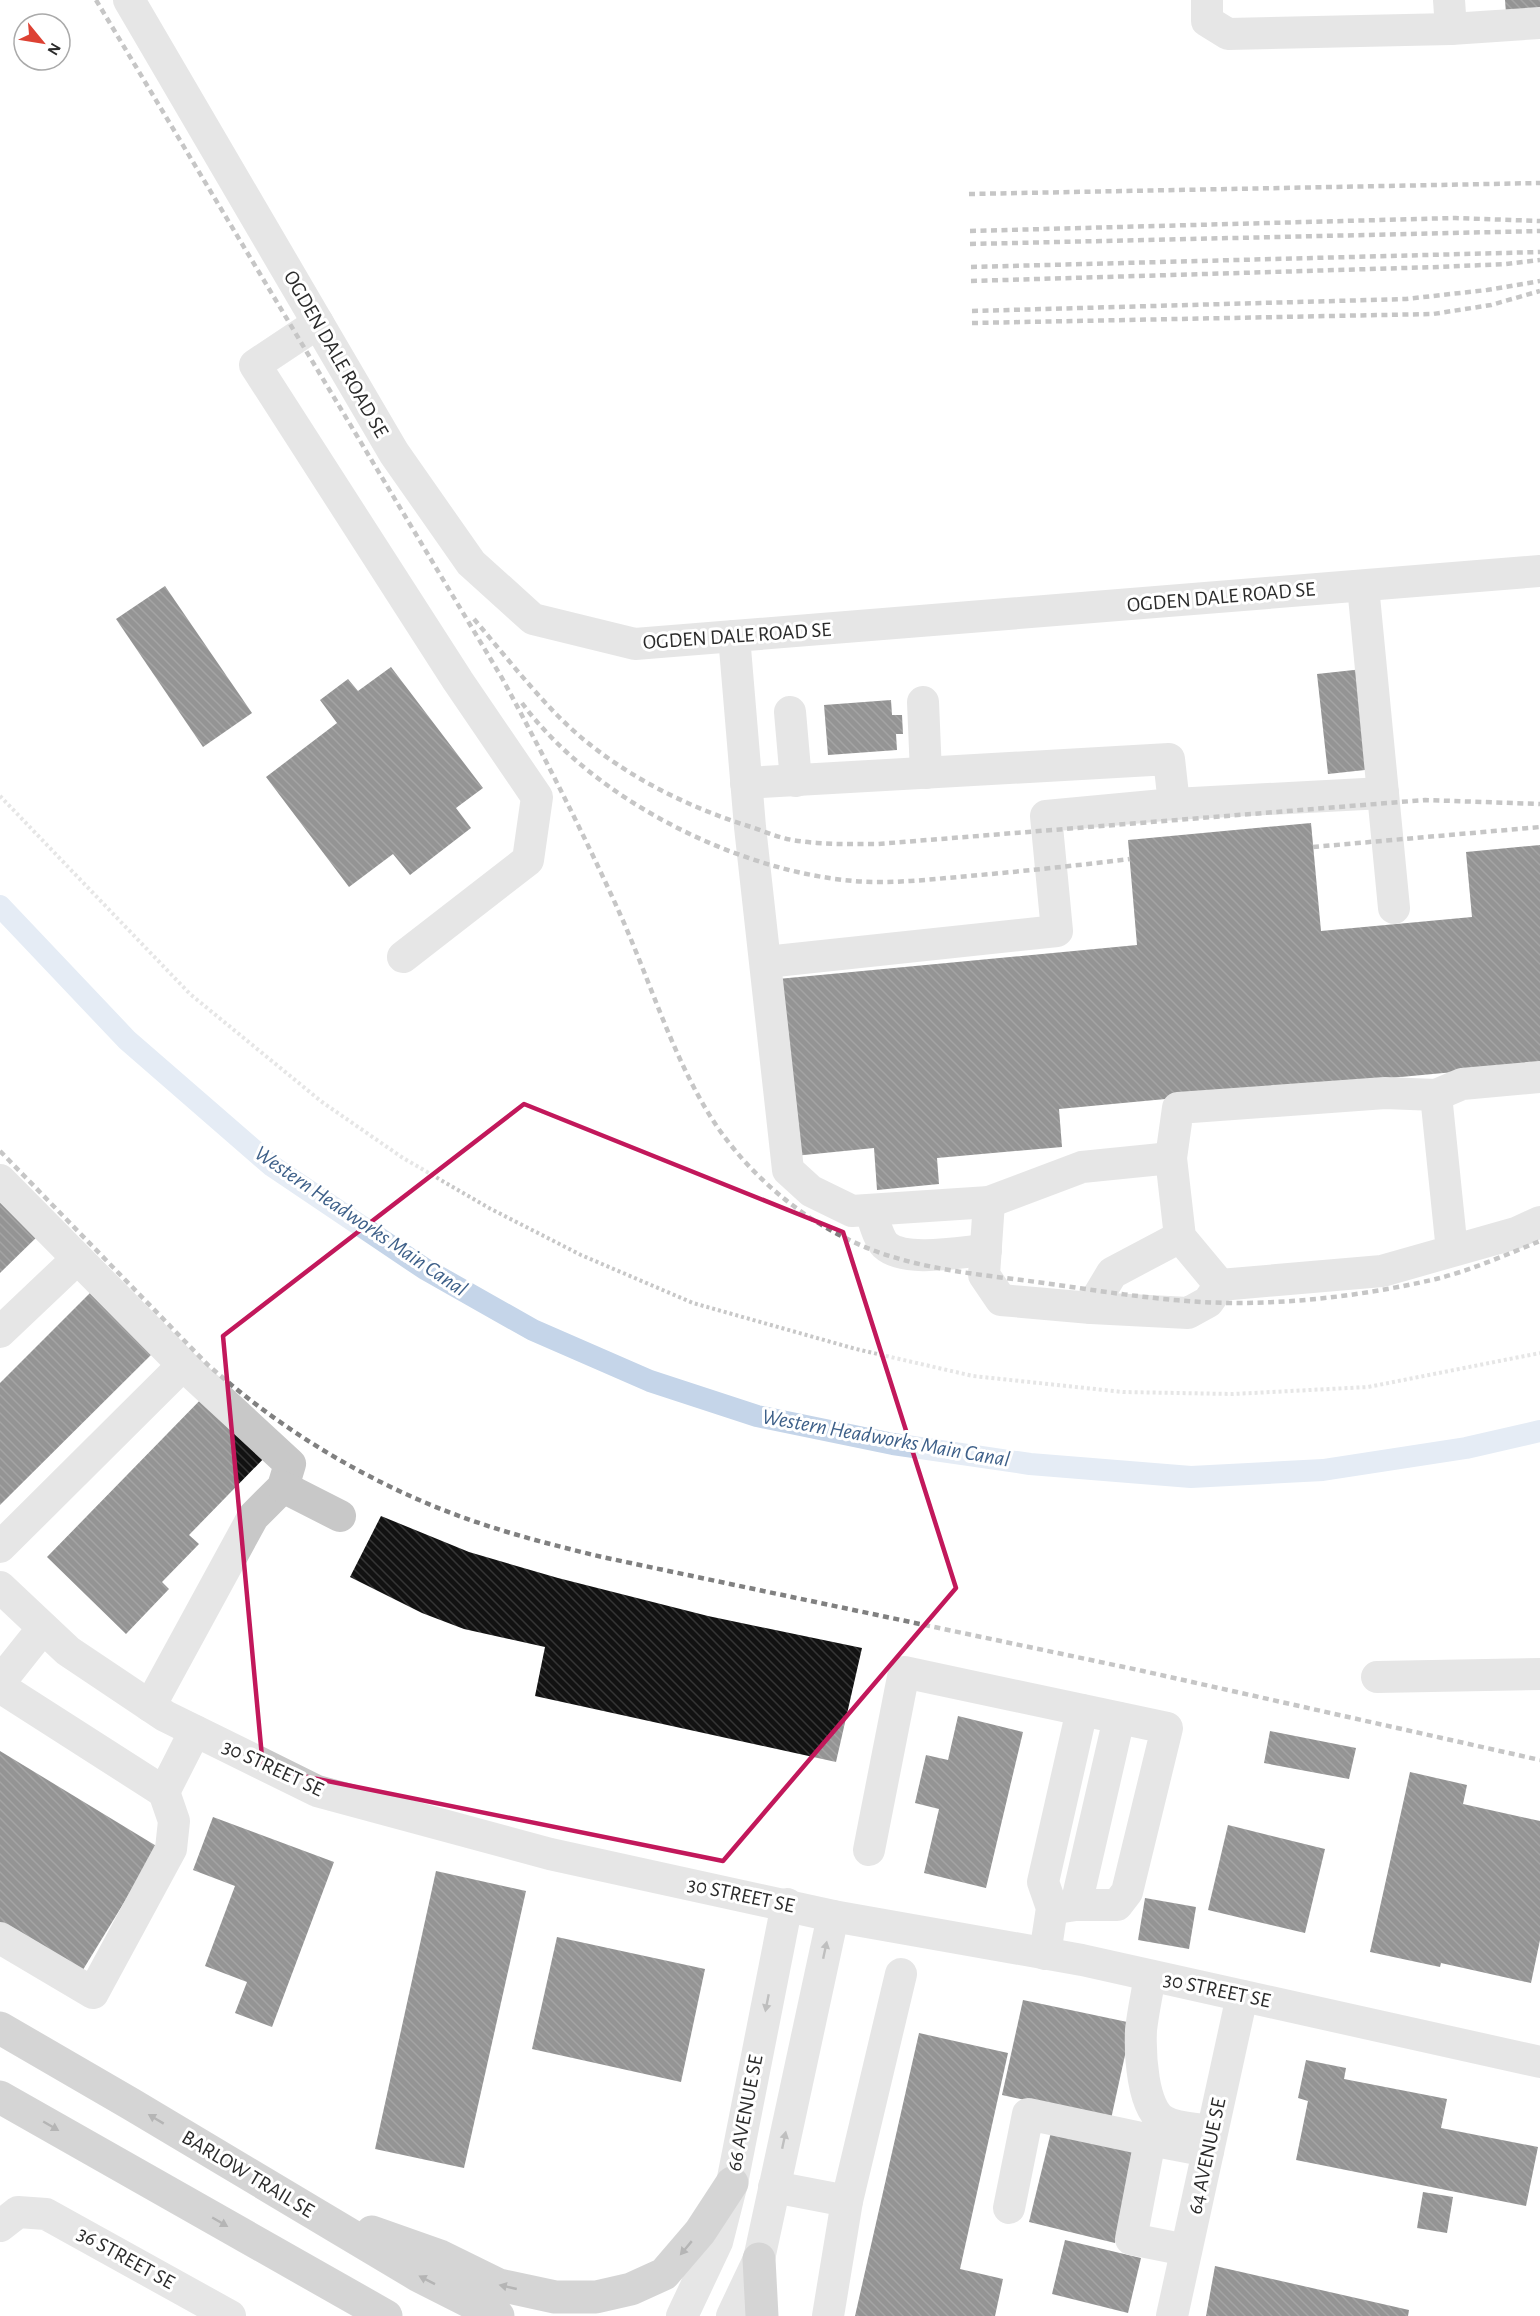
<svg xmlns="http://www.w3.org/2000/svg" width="1540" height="2316" viewBox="0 0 1540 2316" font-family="'Alegreya Sans',sans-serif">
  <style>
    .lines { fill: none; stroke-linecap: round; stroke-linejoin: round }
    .canal { stroke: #c5d5e9; stroke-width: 22 }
    .building { fill: url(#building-back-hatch) }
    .path { stroke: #c8c8c8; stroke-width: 4; stroke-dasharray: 3 3; stroke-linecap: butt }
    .minor { stroke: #c8c8c8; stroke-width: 32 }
    .major { stroke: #a3a3a3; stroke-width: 33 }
    .rail { stroke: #808080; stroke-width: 4.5; stroke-dasharray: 6 4.5; stroke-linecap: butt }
    .oneway { fill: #727272 }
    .oneway2 { fill: #5b5b5b }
    .marked { fill: none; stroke: #c2185b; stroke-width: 4.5; stroke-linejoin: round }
    .labels { text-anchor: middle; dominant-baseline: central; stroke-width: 6; stroke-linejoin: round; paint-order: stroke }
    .street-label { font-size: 21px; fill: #2b2b2b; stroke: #fff }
    .water-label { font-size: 22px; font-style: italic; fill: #3e6089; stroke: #fff }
  </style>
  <defs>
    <pattern id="building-back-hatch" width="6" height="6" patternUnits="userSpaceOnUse" patternTransform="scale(1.5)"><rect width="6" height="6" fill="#121212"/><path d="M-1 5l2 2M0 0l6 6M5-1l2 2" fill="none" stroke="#353535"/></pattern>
  </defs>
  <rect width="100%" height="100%" fill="#fff"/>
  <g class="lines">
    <polyline class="canal" points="0,906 127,1040 272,1166 425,1269 533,1330 650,1381 757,1416 893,1444 1030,1464 1191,1477 1323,1470 1466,1448 1540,1431"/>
  </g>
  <g class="building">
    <polygon points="1505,0 1540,0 1540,12 1506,13"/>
    <polygon points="165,586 252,713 203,747 116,619"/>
    <polygon points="391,667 483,788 456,808 471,828 410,875 393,854 349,887 266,777 337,723 320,700 348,679 358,691"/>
    <polygon points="1363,669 1374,769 1328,774 1317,674"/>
    <polygon points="891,700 892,715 902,715 903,734 896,734 897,750 828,755 824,705"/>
    <polygon points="1311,823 1321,931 1472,917 1466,852 1540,845 1540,1064 1059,1109 1062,1147 937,1158 939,1184 877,1190 874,1148 794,1156 778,979 1137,945 1128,840"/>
    <polygon points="0,1187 43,1231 0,1273"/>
    <polygon points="99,1284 160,1346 0,1505 0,1383"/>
    <polygon points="208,1392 270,1452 189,1535 199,1544 162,1582 169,1589 126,1634 47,1557"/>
    <polygon points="381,1516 469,1552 558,1578 708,1616 862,1648 836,1762 535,1696 545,1647 464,1629 422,1613 350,1577"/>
    <polygon points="958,1716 1023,1732 986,1888 924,1873 939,1809 915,1803 926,1755 948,1760"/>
    <polygon points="1270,1731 1356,1748 1349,1779 1264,1763"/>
    <polygon points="0,1751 158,1847 81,1973 0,1924"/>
    <polygon points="1410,1772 1467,1785 1463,1804 1540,1821 1540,1940 1531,1983 1441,1963 1440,1967 1370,1952"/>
    <polygon points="213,1817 334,1862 272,2027 235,2013 247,1982 205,1966 235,1886 193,1870"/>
    <polygon points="1228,1825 1325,1849 1305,1933 1208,1910"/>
    <polygon points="436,1871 526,1891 464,2168 375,2149"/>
    <polygon points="1145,1898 1196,1907 1189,1949 1138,1940"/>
    <polygon points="557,1937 705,1969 681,2082 532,2049"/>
    <polygon points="1023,2000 1132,2023 1111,2119 1002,2095"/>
    <polygon points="919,2033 1008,2053 960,2269 1003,2279 995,2316 855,2316"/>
    <polygon points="1306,2060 1346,2068 1344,2079 1447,2099 1441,2128 1538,2147 1526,2206 1296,2160 1308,2101 1298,2098"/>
    <polygon points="1053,2124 1139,2145 1115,2243 1029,2222"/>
    <polygon points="1423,2192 1453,2197 1447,2233 1417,2228"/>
    <polygon points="1065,2240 1141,2258 1128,2313 1052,2294"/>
    <polygon points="1215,2266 1409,2310 1408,2316 1206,2316"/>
  </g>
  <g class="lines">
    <polyline class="path" points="0,796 190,994 322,1102 403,1158 489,1208 581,1255 693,1303 856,1349 973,1376 1123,1392 1233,1394 1368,1387 1540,1353"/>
    <g class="minor">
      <polyline points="129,0 394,453 471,563 533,619 635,644 1540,571"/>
      <polyline points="1207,0 1207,21 1228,34 1451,29"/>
      <polyline points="1449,0 1451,29 1540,23"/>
      <polyline points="318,323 255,365 458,681 537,797 528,860 403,957"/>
      <polyline points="1363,586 1394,908"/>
      <polyline points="734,636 750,827 788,1170 811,1191 852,1211 989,1202 1082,1167 1171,1158"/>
      <polyline points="923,702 926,773"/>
      <polyline points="790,712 796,781"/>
      <polyline points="746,783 1169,759 1174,804 1383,793"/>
      <polyline points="766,962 1057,931 1046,816 1174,804"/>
      <polyline points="1436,1095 1462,1084 1540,1077"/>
      <polyline points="0,1180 183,1365 290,1464 283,1487 253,1517 150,1706"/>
      <polyline points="989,1202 984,1275 1001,1300 1091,1308 1112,1273 1180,1237"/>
      <path d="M 870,1210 C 874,1220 878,1238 885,1245 C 904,1263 961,1252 986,1250"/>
      <polyline points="1452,1251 1436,1095 1385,1093 1178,1108 1171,1158 1180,1237 1220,1285 1382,1271 1516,1233 1540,1222"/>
      <polyline points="1091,1308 1188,1313 1208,1302 1220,1285"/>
      <polyline points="0,1332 77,1259"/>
      <polyline points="283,1487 340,1516"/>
      <polyline points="0,1547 183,1365"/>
      <polyline points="0,1587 68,1651 165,1716 317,1791 550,1854 833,1916 1082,1960 1540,2062"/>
      <polyline points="1377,1677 1540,1674"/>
      <polyline points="0,1682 43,1628"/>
      <polyline points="0,1687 164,1792 195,1731"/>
      <polyline points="869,1850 904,1672 1167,1728 1127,1892 1117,1905 1076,1905"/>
      <polyline points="1056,1908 1076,1905 1119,1718"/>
      <polyline points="0,1938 93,1993 171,1849 174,1821 164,1792"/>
      <polyline points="1045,1954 1052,1908 1043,1882 1082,1710"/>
      <path d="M 1150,1976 C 1147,1994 1143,2012 1141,2030 C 1140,2053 1142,2109 1164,2121 C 1176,2128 1192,2128 1205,2130"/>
      <polyline points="774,2187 847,2201 901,1974"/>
      <polyline points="1009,2208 1028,2114 1150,2140"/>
      <polyline points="0,2226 18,2212 46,2214 230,2316"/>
      <polyline points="1186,2250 1131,2239 1150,2140 1208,2151"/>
      <polyline points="682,2316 717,2242 732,2183 787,1904"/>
      <polyline points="732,2316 759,2259 833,1916"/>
      <polyline points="828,2316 847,2201"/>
      <polyline points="1172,2316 1242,1996"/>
    </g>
    <g class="major">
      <polyline points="0,2028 131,2104 419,2276 498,2316"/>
      <polyline points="0,2097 386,2316"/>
      <polyline points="372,2232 440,2256 499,2285 555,2297 596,2297 631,2289 664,2274 700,2232 732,2183"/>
      <polyline points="759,2259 762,2316"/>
    </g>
    <g class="rail">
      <path d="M 96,0 L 502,678 C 544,756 584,834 620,914 C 652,985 674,1063 718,1128 C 760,1188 823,1236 893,1257 C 942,1272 994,1276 1044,1283 C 1108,1292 1172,1303 1237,1303 C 1303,1303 1371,1294 1436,1279 C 1469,1271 1508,1254 1540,1241"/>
      <polyline points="969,194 1540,183"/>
      <polyline points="970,231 1455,218 1540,221"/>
      <polyline points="970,244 1540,231"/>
      <polyline points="971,267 1540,252"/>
      <polyline points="971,281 1438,267 1506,264 1540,260"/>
      <polyline points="972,311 1406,299 1487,290 1540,281"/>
      <polyline points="972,323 1433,314 1491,305 1540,291"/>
      <path d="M 474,619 C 501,651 528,685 557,715 C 609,768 679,804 748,826 C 761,830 774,836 787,839 C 817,845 847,844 878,844 L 1425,800 L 1540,804"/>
      <path d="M 522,703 C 593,799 736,871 854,881 C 888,884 924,880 958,877 C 1015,872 1073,866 1130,859"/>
      <polyline points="1313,847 1540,827"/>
      <path d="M 0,1151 L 207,1364 C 273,1423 349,1471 431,1505 C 486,1528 544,1543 602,1557 L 1143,1671 L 1540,1760"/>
    </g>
  </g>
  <defs><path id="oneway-solid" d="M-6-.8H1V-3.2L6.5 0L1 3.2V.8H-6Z" transform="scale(1.5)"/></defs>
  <g class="oneway">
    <use href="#oneway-solid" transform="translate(825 1950) rotate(-78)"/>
    <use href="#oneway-solid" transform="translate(767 2003) rotate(101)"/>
    <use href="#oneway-solid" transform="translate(784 2140) rotate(-78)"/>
  </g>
  <g class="oneway2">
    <use href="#oneway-solid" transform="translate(156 2119) rotate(-149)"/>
    <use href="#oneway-solid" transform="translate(51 2126) rotate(30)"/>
    <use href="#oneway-solid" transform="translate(220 2222) rotate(30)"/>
    <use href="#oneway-solid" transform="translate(686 2248) rotate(130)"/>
    <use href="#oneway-solid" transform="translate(427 2280) rotate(-153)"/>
    <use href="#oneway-solid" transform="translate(508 2287) rotate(-167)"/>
  </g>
  <path d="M0 0H1540V2316H0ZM 524,1104 L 843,1232 L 956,1588 L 723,1861 L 263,1768 L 223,1336 Z" fill="#fff" fill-opacity=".55" fill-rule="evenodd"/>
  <path class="marked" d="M 524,1104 L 843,1232 L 956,1588 L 723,1861 L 263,1768 L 223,1336 Z"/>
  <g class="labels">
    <g class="street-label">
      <text transform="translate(336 354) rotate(60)">OGDEN DALE ROAD SE</text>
      <text transform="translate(1221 597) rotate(-5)">OGDEN DALE ROAD SE</text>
      <text transform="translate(737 636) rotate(-4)">OGDEN DALE ROAD SE</text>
      <text transform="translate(273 1768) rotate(25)">30 STREET SE</text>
      <text transform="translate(741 1895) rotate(12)">30 STREET SE</text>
      <text transform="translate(1217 1990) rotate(12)">30 STREET SE</text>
      <text transform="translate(745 2113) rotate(-79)">66 AVENUE SE</text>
      <text transform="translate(1207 2156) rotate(-78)">64 AVENUE SE</text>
      <text transform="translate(248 2174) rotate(31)">BARLOW TRAIL SE</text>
      <text transform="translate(126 2258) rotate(29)">36 STREET SE</text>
    </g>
    <g class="water-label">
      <text transform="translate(361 1221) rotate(34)">Western Headworks Main Canal</text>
      <text transform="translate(886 1438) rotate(10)">Western Headworks Main Canal</text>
    </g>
  </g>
  <g transform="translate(42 42) rotate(120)"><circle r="28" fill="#ffffff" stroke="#aaaaaa" stroke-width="1.5"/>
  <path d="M0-4.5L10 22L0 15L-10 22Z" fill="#dd4133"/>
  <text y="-9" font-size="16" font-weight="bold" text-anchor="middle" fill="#2b2b2b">N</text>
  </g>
</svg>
